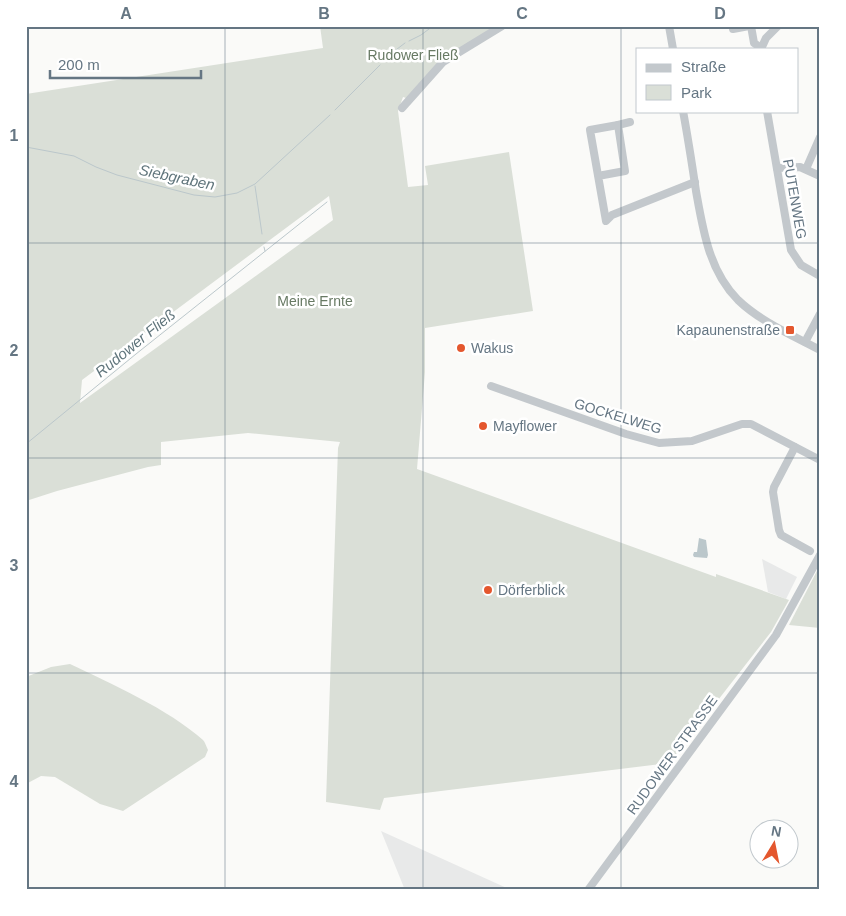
<svg xmlns="http://www.w3.org/2000/svg" width="846" height="916" viewBox="0 0 846 916" font-family="Helvetica,sans-serif">
  <style>
    .built { fill: #e8e9e9 }
    .green { fill: #dadfd7; fill-rule: evenodd }
    .water { fill: #bbc7cb }
    .lines { fill: none; stroke-linecap: round; stroke-linejoin: round }
    .stream { stroke: #bbc7cb; stroke-width: 1 }
    .minor { stroke: #c3c8cc; stroke-width: 8 }
    .grid { fill: none; stroke: #657683; stroke-width: 1; stroke-opacity: 0.55 }
    .poi-dot { fill: #e4572e; stroke: #fff; stroke-width: 2 }
    .labels { text-anchor: middle; dominant-baseline: central; stroke-width: 5; stroke-linejoin: round; paint-order: stroke }
    .park-label { font-size: 14px; fill: #687a64; stroke: #fff }
    .street-label { font-size: 14px; fill: #657683; stroke: #fff }
    .poi-label { font-size: 14px; fill: #657683; stroke: #fff; text-anchor: start }
    .water-label { font-size: 15px; font-style: italic; fill: #60757c; stroke: #fff }
    .neatline { fill: none; stroke: #657683; stroke-width: 2 }
    .grid-label { font-size: 16px; text-anchor: middle; font-weight: bold; fill: #657683 }
  </style>
  <rect width="100%" height="100%" fill="#fafaf8"/>
  <g class="built">
    <polygon points="762,559 797,577 786,599 768,592"/>
    <polygon points="381,831 511,890 405,890"/>
  </g>
  <g class="green">
    <path d="M 320,26 L 498,26 L 450,54 L 409,99 L 403,97 L 398,111 L 408,187 L 428,185 L 425,166 L 509,152 L 533,311 L 425,328 L 425,372 L 417,469 L 716,577 L 716,574 L 789,600 L 771,632 L 669,763 L 384,798 L 380,810 L 326,802 L 338,448 L 340,442 L 248,433 L 161,442 L 161,465 L 148,467 L 57,491 L 26,501 L 26,94 L 323,48 ZM 329,196 L 333,220 L 80,403 L 82,380 Z"/>
    <polygon points="820,565 820,628 789,625"/>
    <path d="M 70,664 C 112,684 168,709 203,740 C 205,742 206,746 208,750 L 205,757 L 123,811 L 100,804 L 55,777 L 41,776 L 26,784 L 26,677 L 51,667 Z"/>
  </g>
  <polygon class="water" points="699,538 706,540 708,555 707,558 694,557 693,555 694,552 697,552"/>
  <g class="lines">
    <g class="stream">
      <polyline points="409,41 421,35 433,26"/>
      <polyline points="388,56 405,43"/>
      <polyline points="335,110 380,65"/>
      <polyline points="26,147 74,156 96,167 117,175 194,195 215,197 237,193 255,184 330,115"/>
      <polyline points="255,186 262,234"/>
      <polyline points="264,247 265,251"/>
      <polyline points="26,444 136,354 327,202"/>
    </g>
    <g class="minor">
      <polyline points="669,26 673,49"/>
      <polyline points="751,26 754,43 761,48"/>
      <polyline points="733,29 749,26"/>
      <polyline points="761,49 766,38 778,26"/>
      <polyline points="402,108 443,62 502,26"/>
      <path d="M 683,111 C 688,138 692,164 696,191 C 703,230 709,271 738,300 C 761,322 792,335 820,350"/>
      <polyline points="767,111 791,250 801,265 820,276"/>
      <polyline points="618,125 630,122"/>
      <polyline points="777,168 800,167 820,176"/>
      <polyline points="806,169 820,137"/>
      <polyline points="598,176 625,171 618,125 590,130 606,221 612,215 695,182"/>
      <polyline points="805,342 820,314"/>
      <polyline points="491,386 626,434 659,443 692,441 742,424 751,424 820,460"/>
      <polyline points="795,447 774,487 773,492 779,530 781,535 810,551"/>
      <polyline points="588,890 776,635 820,555"/>
    </g>
  </g>
  <path class="grid" d="M 225,26 L 225,890M 423,26 L 423,890M 621,26 L 621,890M 26,243 L 820,243M 26,458 L 820,458M 26,673 L 820,673"/>
  <g class="poi-dot">
    <rect x="785" y="325" width="10" height="10" rx="2.5"/>
    <circle cx="461" cy="348" r="5"/>
    <circle cx="483" cy="426" r="5"/>
    <circle cx="488" cy="590" r="5"/>
  </g>
  <g class="labels">
    <g class="park-label">
      <text x="413" y="55">Rudower Fließ</text>
      <text x="315" y="301">Meine Ernte</text>
    </g>
    <g class="street-label">
      <text transform="translate(795 199) rotate(80)">PUTENWEG</text>
      <text transform="translate(618 416) rotate(17)">GOCKELWEG</text>
      <text transform="translate(672 755) rotate(-54)">RUDOWER STRASSE</text>
    </g>
    <g class="poi-label">
      <text x="780" y="330" text-anchor="end">Kapaunenstraße</text>
      <text x="471" y="348">Wakus</text>
      <text x="493" y="426">Mayflower</text>
      <text x="498" y="590">Dörferblick</text>
    </g>
    <g class="water-label">
      <text transform="translate(177 177) rotate(12)">Siebgraben</text>
      <text transform="translate(135 343) rotate(-39)">Rudower Fließ</text>
    </g>
  </g>
  <rect width="846" height="916" fill="none" stroke="#ffffff" stroke-width="55"/>
  <rect x="636" y="48" width="162" height="65" fill="#ffffff" stroke="#c1c8cd"/>
  <rect x="646" y="64" width="25" height="8" fill="#c3c8cc" stroke="#c1c8cd"/>
  <text x="681" y="72" font-size="15" fill="#657683">Straße</text>
  <rect x="646" y="85" width="25" height="15" fill="#dadfd7" stroke="#c1c8cd"/>
  <text x="681" y="98" font-size="15" fill="#657683">Park</text>
  <g transform="translate(774 844) rotate(10)"><circle r="24" fill="#ffffff" stroke="#c1c8cd"/>
  <path d="M0-4L9 19L0 12L-9 19Z" fill="#e4572e"/>
  <text y="-8" font-size="14" font-weight="bold" text-anchor="middle" fill="#657683">N</text>
  </g>
  <path d="M50 70v8h151v-8" fill="none" stroke="#657683" stroke-width="2.5"/>
  <text x="58" y="70" font-size="15" fill="#657683" stroke="#ffffff" stroke-width="4" paint-order="stroke">200 m</text>
  <rect x="28" y="28" width="790" height="860" class="neatline"/>
  <g class="grid-label">
    <text x="126" y="19">A</text>
    <text x="324" y="19">B</text>
    <text x="522" y="19">C</text>
    <text x="720" y="19">D</text>
    <text x="14" y="141">1</text>
    <text x="14" y="356">2</text>
    <text x="14" y="571">3</text>
    <text x="14" y="787">4</text>
  </g>
</svg>
